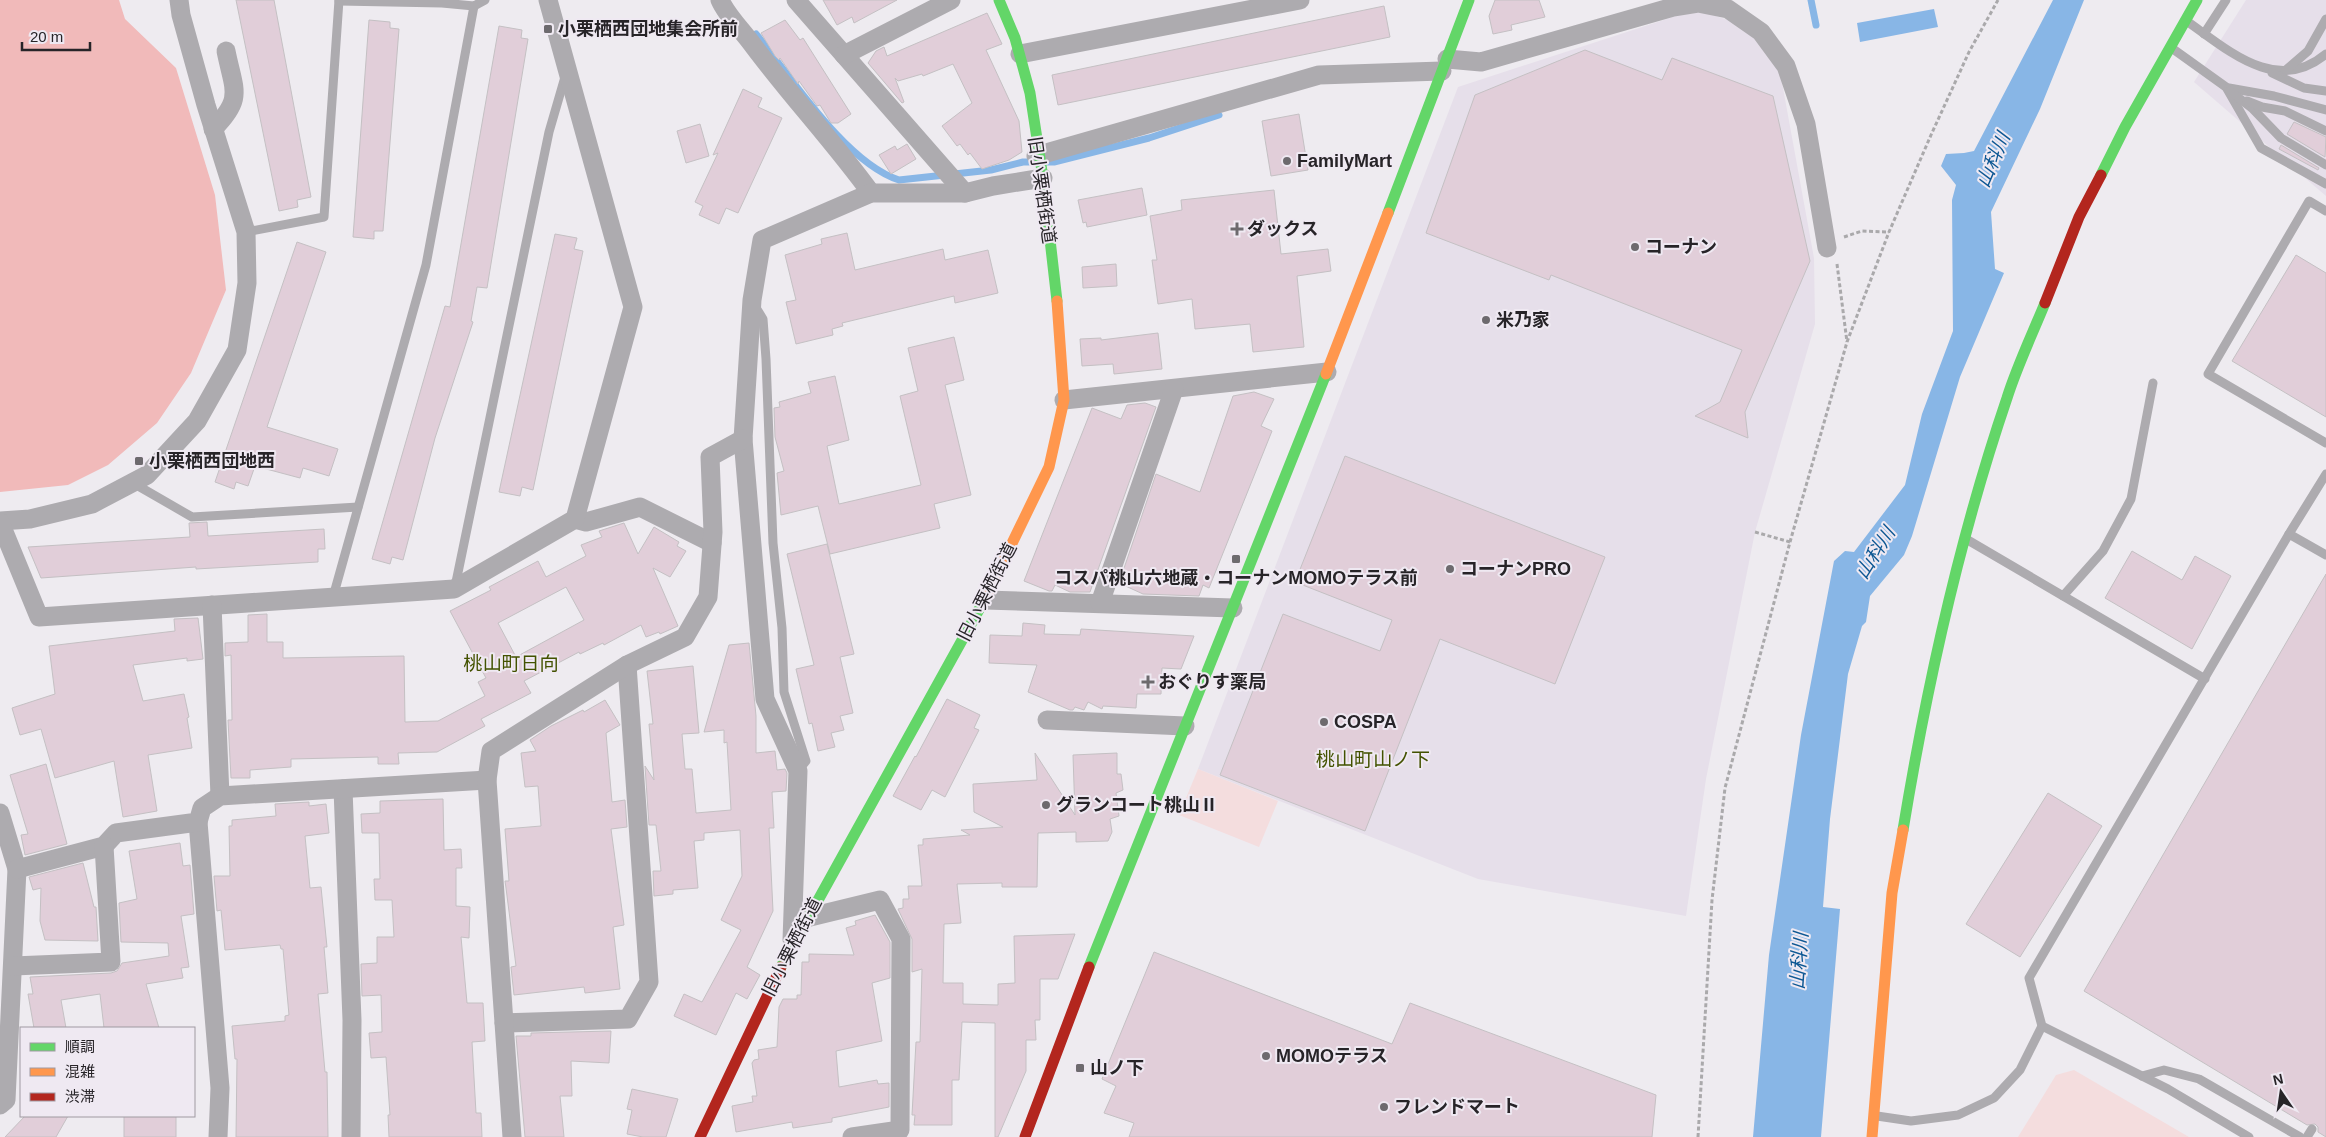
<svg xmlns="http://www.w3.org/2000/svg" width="2326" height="1137" viewBox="0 0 2326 1137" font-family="Arial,'Noto Sans JP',sans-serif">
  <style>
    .built { fill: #e6dfea }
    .green { fill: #f4ddde }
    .forest { fill: #f1baba }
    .water { fill: #88b6e6 }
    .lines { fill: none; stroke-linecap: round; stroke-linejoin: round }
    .stream { stroke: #88b6e6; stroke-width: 7 }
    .building { fill: #e1ced9; stroke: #c4c0c3; fill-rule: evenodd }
    .path { stroke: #aaa9ab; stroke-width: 3; stroke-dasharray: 4 2.5; stroke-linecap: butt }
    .lane { stroke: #adabaf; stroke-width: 9 }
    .street { stroke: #adabaf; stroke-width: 19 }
    .fast { stroke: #63d668; stroke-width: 11 }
    .slow { stroke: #ff974d; stroke-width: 11 }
    .jam { stroke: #b3261e; stroke-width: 11 }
    .poi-dot { fill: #6d6a6e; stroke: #efe9f2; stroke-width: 2 }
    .labels { text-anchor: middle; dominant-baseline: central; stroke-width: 4; stroke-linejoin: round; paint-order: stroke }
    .poi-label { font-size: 18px; font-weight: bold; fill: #272428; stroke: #efe9f2; text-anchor: start }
    .street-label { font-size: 18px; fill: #272428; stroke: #efe9f2 }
    .water-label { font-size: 19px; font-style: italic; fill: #0d5793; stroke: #efe9f2 }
    .neighbourhood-label { font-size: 19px; fill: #435200; stroke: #efe9f2 }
  </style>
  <rect width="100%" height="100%" fill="#eeebf0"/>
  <g class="built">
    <polygon points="2246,0 2326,0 2326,196 2194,82"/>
    <polygon points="1703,12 1738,23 1754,35 1779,66 1814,258 1815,324 1755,532 1706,779 1686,916 1478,879 1198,769 1458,87 1679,15"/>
  </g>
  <g class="green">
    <polygon points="1198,769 1278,801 1259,847 1179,815"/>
    <polygon points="2074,1070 2189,1137 2018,1137 2056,1075"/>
  </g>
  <polygon class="forest" points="0,0 119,0 125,19 176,68 215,195 226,290 191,373 157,423 108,465 68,485 0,492"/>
  <g class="water">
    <polygon points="2053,0 2084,0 2040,109 1991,212 1995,269 2004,273 1960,377 1912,536 1904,555 1870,596 1866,622 1862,626 1848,674 1830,819 1823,907 1840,909 1821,1137 1753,1137 1769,955 1801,735 1834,561 1845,551 1854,552 1905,485 1922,414 1953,331 1952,200 1956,185 1941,166 1946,154 1964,153 1974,151"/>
    <polygon points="1934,9 1938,27 1860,42 1857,23"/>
  </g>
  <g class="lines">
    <g class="stream">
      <polyline points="1811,0 1816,25"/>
      <path d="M 756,34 C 791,77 846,163 899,180 L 991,170 L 1023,162 L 1054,162 L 1149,138 L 1219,115"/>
    </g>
  </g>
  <g class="building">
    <polygon points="236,0 274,0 311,197 297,200 298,207 279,211"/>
    <polygon points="823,0 897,0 854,23 852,17 837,25"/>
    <polygon points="1495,0 1539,0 1545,17 1511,25 1512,30 1493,34 1489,16"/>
    <polygon points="1384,6 1390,37 1058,105 1052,75"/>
    <polygon points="987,13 1002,44 986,50 1019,121 1022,152 1009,160 982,169 970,153 968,155 960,144 957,146 942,126 972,103 953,64 923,76 922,74 898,81 895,78 904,102 902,103 868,63 876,51 884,47 887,56"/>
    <polygon points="369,20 390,22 390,28 399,29 383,231 374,231 374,239 353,237"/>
    <polygon points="785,20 800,40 803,38 851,114 838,123 831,123 820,105 817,106 799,81 798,84 780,58 779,60 775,56 761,33"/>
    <polygon points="499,26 522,30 521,38 528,39 487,288 477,287 471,321 473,322 435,438 403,560 392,557 390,564 372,559 445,306 450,307"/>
    <polygon points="1585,50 1662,80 1672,58 1773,96 1810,261 1745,412 1748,438 1695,416 1720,402 1742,350 1551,275 1549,280 1426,233 1475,95"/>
    <polygon points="743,89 762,98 758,107 782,118 738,213 726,208 719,224 699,215 703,206 695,202 718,153 713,155"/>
    <polygon points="1299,114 1308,170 1271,176 1262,121"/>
    <polygon points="2294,122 2326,137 2325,157 2287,134"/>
    <polygon points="700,124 709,156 686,163 677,131"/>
    <polygon points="907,144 916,159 891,174 879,155 895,146 897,150"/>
    <polygon points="2281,145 2319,168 2318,170 2279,149"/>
    <polygon points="1142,188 1147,215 1087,227 1086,222 1083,223 1078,200"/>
    <polygon points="1274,190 1281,254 1328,249 1331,271 1297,276 1304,347 1253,352 1250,324 1195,329 1192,299 1158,304 1152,260 1157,260 1150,216 1182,210 1181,200"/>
    <polygon points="847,233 855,270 943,249 945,260 988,250 998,293 955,303 954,296 842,323 843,326 832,329 833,335 796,344 786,302 796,300 785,255 822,244 821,239"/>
    <polygon points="555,234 577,238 574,249 583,251 533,490 522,487 520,496 499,492"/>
    <polygon points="297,242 326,252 267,427 338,449 329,476 303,468 300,478 255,466 248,486 236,482 234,489 215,482"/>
    <polygon points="2296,255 2326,273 2326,417 2232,361"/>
    <polygon points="1116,264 1117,286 1083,288 1082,267"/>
    <polygon points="1158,333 1162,369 1114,374 1113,364 1082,366 1080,339 1101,338 1101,340"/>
    <polygon points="954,337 964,380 945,385 971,495 934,504 940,528 830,554 818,506 781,515 777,473 784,471 775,437 774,408 780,407 779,402 811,393 808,382 835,376 849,440 827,446 839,504 921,485 900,396 918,391 908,348"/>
    <polygon points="1254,392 1274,399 1261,426 1272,431 1209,588 1203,585 1199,596 1143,594 1119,583 1156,474 1200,492 1233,396"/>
    <polygon points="1145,403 1156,407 1090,592 1070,592 1055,585 1052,591 1049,591 1024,581 1092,408 1121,419 1127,405"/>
    <polygon points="1345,456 1605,557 1555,684 1440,639 1365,831 1220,775 1283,614 1380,651 1392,620 1295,582"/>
    <polygon points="207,522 208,536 324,529 325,549 318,549 318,562 196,569 196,567 41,578 28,547 190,537 189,523"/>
    <path d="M 624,523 L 638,554 L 654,527 L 679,542 L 677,546 L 686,551 L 670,577 L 653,568 L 678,626 L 660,634 L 659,632 L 646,637 L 641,625 L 604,645 L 603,643 L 580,654 L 579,652 L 524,681 L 531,693 L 481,719 L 485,726 L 437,752 L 398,753 L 399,764 L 378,764 L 378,757 L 291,759 L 291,767 L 250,770 L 250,778 L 231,778 L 228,720 L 232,720 L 231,655 L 225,656 L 225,643 L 248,642 L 248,615 L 267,614 L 267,642 L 283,642 L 283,658 L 404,656 L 405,722 L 438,721 L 485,696 L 478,682 L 486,678 L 450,611 L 491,590 L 489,587 L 538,561 L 546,577 L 586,556 L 581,545 L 602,537 L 599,531 ZM 566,587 L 584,620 L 516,657 L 498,623 Z"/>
    <polygon points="827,544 854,654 840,657 853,713 840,716 844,730 831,733 835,747 818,751 812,723 809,724 796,669 814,665 787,554"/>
    <polygon points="2132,551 2182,580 2195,556 2231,576 2192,649 2105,598"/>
    <polygon points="2326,574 2326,1137 2318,1132 2318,1127 2315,1124 2307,1125 2084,991"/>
    <polygon points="198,618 203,659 187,661 187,658 133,665 143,701 184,694 189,717 187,718 192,748 148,755 157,811 123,817 114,761 55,778 41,729 20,735 12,708 55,694 49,646 175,631 174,619"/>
    <polygon points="1023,623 1045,625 1044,634 1080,635 1081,629 1194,636 1181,669 1162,668 1161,694 1137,694 1136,708 1103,706 1102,709 1088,702 1084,710 1075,707 1073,710 1070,710 1028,692 1037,665 989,663 990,635 1022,636"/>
    <polygon points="749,643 756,716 756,753 775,751 777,770 785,769 787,773 786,791 772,792 774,828 769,828 773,911 747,967 760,975 747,999 736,993 716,1035 674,1016 684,994 702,1002 741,930 721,920 742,876 740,830 704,833 704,840 694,841 698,888 673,890 673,894 654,896 653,871 661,871 656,825 649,825 645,766 654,780 649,724 653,724 647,671 693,666 699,733 682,734 685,769 692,769 696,813 731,810 727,742 724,743 724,730 704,732 729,645"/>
    <polygon points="947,699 980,715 974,728 979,730 945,797 932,790 921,810 893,796 915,756 916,757"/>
    <polygon points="605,700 620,725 606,733 612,802 625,800 627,827 611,829 624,925 613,927 620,989 585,993 584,987 514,995 511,967 516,966 506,888 505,881 509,881 505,829 541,826 538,786 525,787 521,753 536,751 530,740 551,726 583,710 584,712"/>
    <polygon points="1035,753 1075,815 1073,755 1117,753 1117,774 1121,774 1123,790 1116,793 1119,816 1110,819 1112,832 1108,841 1076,842 1076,832 1038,833 1037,887 1002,887 1002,883 957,884 961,923 944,924 943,983 963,983 963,1004 998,1005 998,984 1015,983 1014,936 1075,934 1058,979 1040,979 1040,1020 1035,1020 1036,1040 1026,1040 1026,1071 998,1137 995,1137 995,1023 962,1022 959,1080 952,1080 952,1125 914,1125 915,1115 912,1115 916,1042 920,1042 922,969 912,972 912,939 898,909 903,908 903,899 909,899 908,886 922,886 918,845 923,845 923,839 970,835 961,830 1003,827 974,812 973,784 1037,780"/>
    <polygon points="46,764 67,844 25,855 21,835 28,834 10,775"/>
    <polygon points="2048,793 2102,826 2020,957 1966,924"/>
    <polygon points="443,799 444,850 461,849 462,868 456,868 456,906 470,907 469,938 461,937 467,1003 483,1003 485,1041 472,1042 476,1113 481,1113 482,1137 389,1137 388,1115 390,1115 386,1057 371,1058 369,1033 382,1032 381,995 362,996 361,964 377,963 377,937 394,937 392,900 375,900 374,879 380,879 379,833 362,833 361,814 380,813 380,801"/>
    <polygon points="309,802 309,806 326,804 329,833 305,836 310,888 321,887 327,947 324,947 328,993 318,994 325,1072 327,1072 328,1137 236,1137 237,1059 235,1059 232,1026 285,1021 285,1016 289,1015 283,949 281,949 280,945 225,950 221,910 217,911 214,876 230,876 229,826 232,826 232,820 276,816 275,804"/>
    <polygon points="180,843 183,866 190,865 194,914 181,916 189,967 181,968 183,978 146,984 159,1028 104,1028 100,994 61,1000 66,1028 34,1028 28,994 33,994 30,977 111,973 117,971 122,963 169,956 168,943 121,942 119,903 137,899 129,851"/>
    <polygon points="83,863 94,907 96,907 98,941 45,940 40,921 41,888 33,890 29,877"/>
    <polygon points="875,915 890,942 890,978 872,983 882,1041 836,1051 839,1087 877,1080 878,1084 889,1083 889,1107 832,1118 832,1122 793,1128 792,1122 736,1132 732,1106 753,1102 752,1096 757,1096 752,1063 754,1060 759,1059 758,1050 777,1047 779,1007 783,999 797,999 797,995 801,995 802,962 809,962 809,954 854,955 846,928 856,925 855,921"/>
    <polygon points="1154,952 1392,1044 1410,1003 1656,1095 1652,1137 1129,1137 1134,1123 1104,1113 1116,1086 1102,1079"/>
    <polygon points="611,1031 609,1063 571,1061 572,1096 560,1096 564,1137 525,1137 516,1036 531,1036 531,1033"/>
    <polygon points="632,1089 678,1099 666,1137 643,1137 627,1134 632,1110 627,1109"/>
    <polygon points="25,1116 68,1116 56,1137 5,1137"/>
    <rect x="124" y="1116" width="52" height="21"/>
  </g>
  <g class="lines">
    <g class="path">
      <polyline points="1844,237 1862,231 1889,232"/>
      <polyline points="1837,264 1847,342"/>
      <polyline points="1755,532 1790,542"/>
      <polyline points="1698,1137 1712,900 1725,788 1790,542 1847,342 1889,232 1931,135 1969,52 1998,0"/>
    </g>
    <g class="lane">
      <polyline points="339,1 442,3 474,6 485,0"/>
      <path d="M 2188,22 C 2229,51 2277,95 2326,54"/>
      <polyline points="2204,34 2226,0"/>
      <polyline points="2173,49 2226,87 2261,148 2326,184"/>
      <polyline points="2286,70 2308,51 2326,19"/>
      <polyline points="2272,73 2304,88 2326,91"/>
      <polyline points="2229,88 2274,96 2326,110"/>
      <polyline points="2230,91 2253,109 2281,138 2326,165"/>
      <polyline points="2247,101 2262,107 2285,111 2326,131"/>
      <polyline points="2326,211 2309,201 2208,374 2326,443"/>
      <polyline points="246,232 324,217 339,0"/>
      <polyline points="755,306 763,319 766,359 773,543 782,628 784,692 806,761 798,771"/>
      <polyline points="133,483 192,517 358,507"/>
      <polyline points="2289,534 2326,555"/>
      <polyline points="1966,539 2205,679"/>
      <polyline points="455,587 549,132 565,77"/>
      <polyline points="2063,596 2103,551 2131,499 2153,383"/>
      <polyline points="333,597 426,265 474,6"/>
      <polyline points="2142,1076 2164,1070 2199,1079 2300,1137"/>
      <polyline points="1877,1116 1911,1121 1958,1115 1994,1098 2020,1070 2042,1026"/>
      <polyline points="2249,1137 2168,1089 2042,1026 2029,978 2289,534 2326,474"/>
      <polyline points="2307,1137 2312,1129"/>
    </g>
    <g class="street">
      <path d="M 720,0 C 727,16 742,30 752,44 C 790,95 834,142 871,193"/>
      <polyline points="796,0 965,193"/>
      <polyline points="1020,54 1300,0"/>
      <polyline points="844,55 951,0"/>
      <polyline points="1447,59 1481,62 1673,7 1698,3 1728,9 1761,32 1786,66 1806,124 1827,248"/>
      <path d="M 213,129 C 244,98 234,91 226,51"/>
      <polyline points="1036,156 1319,75 1442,71"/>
      <polyline points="1064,400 1327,372"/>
      <polyline points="575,519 586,522 640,507 712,543"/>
      <polyline points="0,521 30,519 92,504 147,475 197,421 237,350 247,283 246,232 206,105 181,15 179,0"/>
      <polyline points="0,522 39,617 454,589 575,519 633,307 548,0"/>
      <polyline points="985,600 1233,608"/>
      <polyline points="1100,603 1174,389"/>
      <polyline points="212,605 220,796"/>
      <polyline points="1047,720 1185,726"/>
      <polyline points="343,789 352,1020 351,1137"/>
      <polyline points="0,813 17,869 6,1100 0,1105"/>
      <polyline points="198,822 220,1088 218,1137"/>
      <polyline points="17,869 104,846 116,833 198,822 202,808 220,796 487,780"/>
      <polyline points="806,918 880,900 901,939 900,1130 852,1137"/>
      <polyline points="792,940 798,771 765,699 743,439 752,300 762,240 871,193 965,193 993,186 1043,178"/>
      <polyline points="13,966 111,962 104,846"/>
      <polyline points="504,1023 628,1019 649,982 627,665"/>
      <polyline points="512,1137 487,780 491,751 627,665 685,637 708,597 713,532 710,457 743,439"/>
    </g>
    <g class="fast">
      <polyline points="999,0 1015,38 1030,93 1043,178 1057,301"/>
      <polyline points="2101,175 2125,127 2197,0"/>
      <polyline points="1388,213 1469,0"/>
      <path d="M 1903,830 C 1927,684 1959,539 2007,398 C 2017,366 2032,335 2045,303"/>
      <polyline points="781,967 986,597"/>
      <polyline points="1089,967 1326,374"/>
    </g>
    <g class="slow">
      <polyline points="1326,374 1388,213"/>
      <polyline points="986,597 1049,467 1064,400 1057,301"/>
      <polyline points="1872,1137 1892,893 1903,830"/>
    </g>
    <g class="jam">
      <polyline points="2045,303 2079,217 2101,175"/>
      <polyline points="700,1137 781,967"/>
      <polyline points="1025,1137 1089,967"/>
    </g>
  </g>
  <g class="poi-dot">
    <rect x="543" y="24" width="10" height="10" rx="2.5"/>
    <circle cx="1287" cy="161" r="5"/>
    <path d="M1234.5 221.5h5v5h5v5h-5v5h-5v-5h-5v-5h5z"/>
    <circle cx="1635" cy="247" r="5"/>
    <circle cx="1486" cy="320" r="5"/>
    <rect x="134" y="456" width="10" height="10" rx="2.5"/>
    <rect x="1231" y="554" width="10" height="10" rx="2.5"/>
    <circle cx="1450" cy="569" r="5"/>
    <path d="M1145.5 674.5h5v5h5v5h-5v5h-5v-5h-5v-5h5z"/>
    <circle cx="1324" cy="722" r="5"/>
    <circle cx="1046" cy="805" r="5"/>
    <circle cx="1266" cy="1056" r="5"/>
    <rect x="1075" y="1063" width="10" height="10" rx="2.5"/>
    <circle cx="1384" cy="1107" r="5"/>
  </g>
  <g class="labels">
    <g class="poi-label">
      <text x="558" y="29">小栗栖西団地集会所前</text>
      <text x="1297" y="161">FamilyMart</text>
      <text x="1247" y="229">ダックス</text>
      <text x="1645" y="247">コーナン</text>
      <text x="1496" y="320">米乃家</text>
      <text x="149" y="461">小栗栖西団地西</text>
      <text x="1460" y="569">コーナンPRO</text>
      <text x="1236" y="578" text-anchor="middle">コスパ桃山六地蔵・コーナンMOMOテラス前</text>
      <text x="1158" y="682">おぐりす薬局</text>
      <text x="1334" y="722">COSPA</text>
      <text x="1056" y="805">グランコート桃山Ⅱ</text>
      <text x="1276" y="1056">MOMOテラス</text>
      <text x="1090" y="1068">山ノ下</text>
      <text x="1394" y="1107">フレンドマート</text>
    </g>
    <g class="street-label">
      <text transform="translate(1042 190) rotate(82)">旧小栗栖街道</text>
      <text transform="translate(987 592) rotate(-63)">旧小栗栖街道</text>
      <text transform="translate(792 947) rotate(-63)">旧小栗栖街道</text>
    </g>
    <g class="water-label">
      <text transform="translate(1993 160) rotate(-67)">山科川</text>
      <text transform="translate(1875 553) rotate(-58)">山科川</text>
      <text transform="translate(1799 961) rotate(-86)">山科川</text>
    </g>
    <g class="neighbourhood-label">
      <text x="511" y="663">桃山町日向</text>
      <text x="1373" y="759">桃山町山ノ下</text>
    </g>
  </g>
  <rect x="20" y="1027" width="175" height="90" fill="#efe9f2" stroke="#9f9aa1"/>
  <rect x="30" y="1043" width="25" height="8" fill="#63d668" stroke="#9f9aa1"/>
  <text x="65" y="1052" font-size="15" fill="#272428">順調</text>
  <rect x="30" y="1068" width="25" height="8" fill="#ff974d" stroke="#9f9aa1"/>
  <text x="65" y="1077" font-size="15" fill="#272428">混雑</text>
  <rect x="30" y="1093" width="25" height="8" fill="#b3261e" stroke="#9f9aa1"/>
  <text x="65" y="1102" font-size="15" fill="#272428">渋滞</text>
  <g transform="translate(2281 1092) rotate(347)" stroke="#efe9f2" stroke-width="4" paint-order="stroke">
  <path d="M0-4L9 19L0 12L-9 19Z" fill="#272428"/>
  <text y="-8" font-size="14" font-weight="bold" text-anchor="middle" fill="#272428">N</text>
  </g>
  <path d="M22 42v8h68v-8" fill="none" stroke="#272428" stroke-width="2.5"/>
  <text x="30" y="42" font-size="15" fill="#272428" stroke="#efe9f2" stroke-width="4" paint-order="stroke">20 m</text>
</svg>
